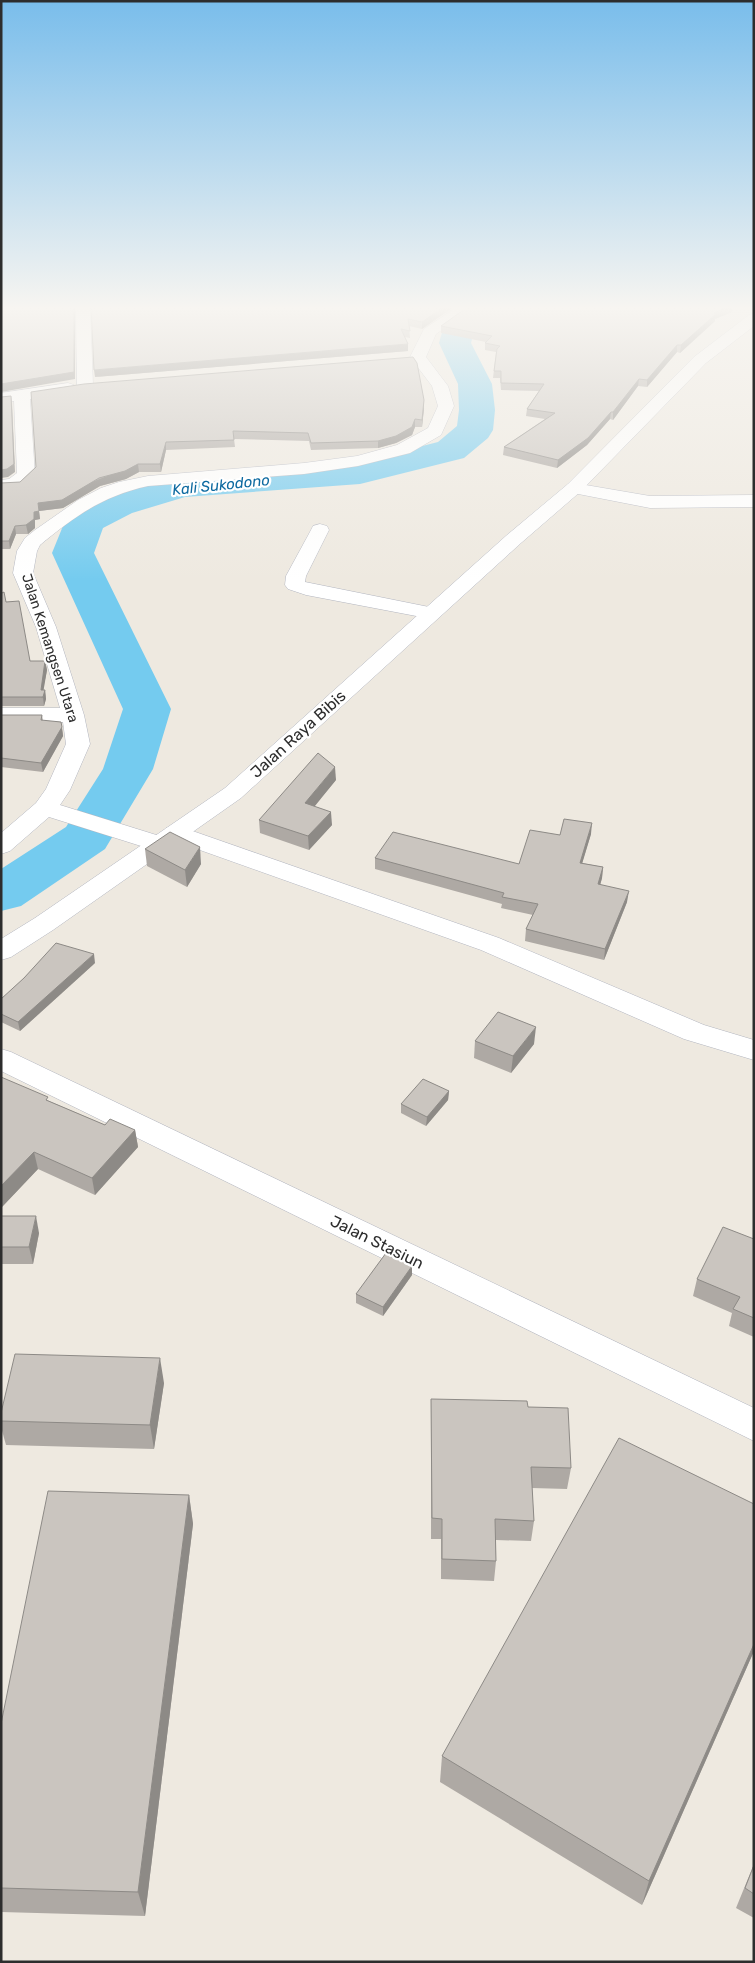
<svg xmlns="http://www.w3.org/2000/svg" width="755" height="1963" viewBox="0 0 755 1963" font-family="Rubik,sans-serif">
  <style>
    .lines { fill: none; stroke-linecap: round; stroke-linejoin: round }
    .river { fill: #74cbef; fill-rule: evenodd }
    .street-casing { stroke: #b3b6c0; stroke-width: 1 }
    .secondary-casing { stroke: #b3b6c0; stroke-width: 1 }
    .street { fill: #fff; fill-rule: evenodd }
    .secondary { fill: #fff; fill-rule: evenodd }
    .wall { fill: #aea9a4 }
    .shaded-wall { fill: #8d8a86 }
    .building { fill: #cac5bf; stroke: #8d8a86 }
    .labels { text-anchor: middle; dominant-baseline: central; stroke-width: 4.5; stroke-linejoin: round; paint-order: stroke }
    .far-street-label { font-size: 14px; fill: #2d2d2d; stroke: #fff }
    .far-water-label { font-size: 15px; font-style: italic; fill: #0e6aa0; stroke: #fff }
    .street-label { font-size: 16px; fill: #2d2d2d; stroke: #fff }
  </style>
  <rect width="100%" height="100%" fill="#eee9e0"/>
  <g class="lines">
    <path class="river" d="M 466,306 L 508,306 L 503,313 L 476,325 L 471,343 L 492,384 L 495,410 L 493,430 L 488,438 L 464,458 L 360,484 L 185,497 L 132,513 L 103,528 L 94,553 L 171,709 L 153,769 L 105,849 L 21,906 L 1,911 L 1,869 L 66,827 L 103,769 L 123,709 L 52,553 L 65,521 L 71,512 L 104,497 L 182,474 L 360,462 L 438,442 L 457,426 L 459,410 L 458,384 L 439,343 C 446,321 444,316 466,306 Z"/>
    <defs>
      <g id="street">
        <polygon points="76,306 90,306 93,385 91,388 79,388 77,385"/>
        <path d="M 459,306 L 476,306 L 436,334 L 426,357 L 448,386 L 454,406 L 441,435 L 410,453 L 358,466 L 304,474 L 148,486 C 103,496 75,516 40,545 L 37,551 L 33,573 L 56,627 L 84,715 L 90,744 L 70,790 L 60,805 L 166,838 L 163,833 L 166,828 L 175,826 L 184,828 L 499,938 L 704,1025 L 754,1040 L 754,1060 L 684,1039 L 481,950 L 169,839 L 172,844 L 169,849 L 160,852 L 49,817 L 10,851 L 1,854 L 1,833 L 36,803 L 46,789 L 66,744 L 63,722 L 1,722 L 1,708 L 60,708 L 36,627 L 13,573 L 17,551 L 25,538 L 35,530 L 78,500 L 101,488 L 119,482 L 148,476 L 304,463 L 357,456 L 397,445 L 428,428 L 438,406 L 432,386 L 410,357 L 424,329 Z"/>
        <polygon points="68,383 74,385 76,388 74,391 30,399 35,475 20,488 1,490 1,480 9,479 17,473 14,401 1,403 1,393"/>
        <polygon points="574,483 650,496 754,495 754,507 650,508 568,492 565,488 568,484"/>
        <polygon points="320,524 327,526 329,530 306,576 305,582 439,609 442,613 439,617 432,619 306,595 288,589 285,585 286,576 311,530 313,526"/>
        <polygon points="1,1049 11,1052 754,1408 754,1441 1,1071"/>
      </g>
      <polygon id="secondary" points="754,314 754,326 706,363 580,492 521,543 241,798 53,930 11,957 1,960 1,939 35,918 225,788 507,535 568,484 694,357 749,315"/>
    </defs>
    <use href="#street" class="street-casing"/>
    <use href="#secondary" class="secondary-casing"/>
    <use href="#street" class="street"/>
    <use href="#secondary" class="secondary"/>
  </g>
  <g class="wall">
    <polygon points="455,306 422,329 409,326 410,338 405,337 408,344 408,351 95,377"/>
    <polygon points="732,312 715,319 715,321 680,353 677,352 647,387 638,386 613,420 610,419 587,445 557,468 503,455 504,447 545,419 526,416 527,409 539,391 501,390 500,378 493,378 496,352 485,350 485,343 486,342 441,333 441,326"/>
    <polygon points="31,392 424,408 422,427 415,427 412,435 396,443 378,448 311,450 309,441 234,439 235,447 166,450 161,472 139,472 126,479 100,486 63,508 39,511 40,519 35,520 35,528 28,534 16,534 10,549 1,549 1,483 20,482 36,467"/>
    <polygon points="1,589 2,593 30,661 45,661 47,670 43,690 45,690 46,699 44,706 1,706"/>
    <polygon points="1,715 42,715 43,721 61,722 63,736 43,772 1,767"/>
    <polygon points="336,780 314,806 332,825 309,850 260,833 259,820"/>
    <polygon points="591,834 582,863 603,867 602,878 600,885 627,902 604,960 525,941 526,929 533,915 501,908 502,904 375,869 375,858 519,864 560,835"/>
    <polygon points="145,849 201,864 187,887 147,866"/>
    <polygon points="95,963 20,1031 1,1022 1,999"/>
    <polygon points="475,1041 534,1044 511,1073 474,1058"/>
    <polygon points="1,1077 49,1101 105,1125 135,1130 138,1147 95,1195 38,1169 1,1208"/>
    <polygon points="449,1091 448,1100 426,1126 401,1113 401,1104"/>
    <polygon points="1,1216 39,1233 33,1264 1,1264"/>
    <polygon points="754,1239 754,1337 729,1326 732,1313 693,1296 697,1279"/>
    <polygon points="412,1275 383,1316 356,1303 356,1294"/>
    <polygon points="164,1383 154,1449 6,1445 1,1427 1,1413"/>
    <polygon points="431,1399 528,1407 571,1468 567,1489 532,1488 534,1521 531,1541 496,1540 496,1561 494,1581 441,1579 441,1539 431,1539"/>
    <polygon points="189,1495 193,1524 145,1916 1,1912 1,1724"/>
    <polygon points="754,1504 754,1651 642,1905 440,1782 442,1756"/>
    <polygon points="754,1864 754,1918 736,1908"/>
  </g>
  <g class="shaded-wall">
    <polygon points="74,306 75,306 75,379 1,392 1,384"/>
    <polygon points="445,306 455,306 422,329 422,322"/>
    <polygon points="724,306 733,306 732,312 715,319 715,321 680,353 681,345 714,313"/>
    <polygon points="408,344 408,351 95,377 94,370"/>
    <polygon points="677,345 677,352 647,387 647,380"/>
    <polygon points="639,379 638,386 613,420 613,412"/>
    <polygon points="11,396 12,403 15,472 8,477 1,478 1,470"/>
    <polygon points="424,400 424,408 422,427 422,420"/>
    <polygon points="611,412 610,419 587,445 557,468 558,460"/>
    <polygon points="415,419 415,427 412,435 396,443 378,448 378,441"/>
    <polygon points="166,442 166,450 161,472 160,464"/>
    <polygon points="138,464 139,472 126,479 100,486 63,508 39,511 38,503"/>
    <polygon points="39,511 40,519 35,520 35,528 28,534 26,525 34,512"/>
    <polygon points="15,526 16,534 10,549 9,541"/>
    <polygon points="45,661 47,670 42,699 41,690"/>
    <polygon points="45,690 46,699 44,706 43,697"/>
    <polygon points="62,727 63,736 43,772 41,763"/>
    <polygon points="335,767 336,780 306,817 305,803"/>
    <polygon points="331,812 332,825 309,850 308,836"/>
    <polygon points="592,823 591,834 579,874 580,863"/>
    <polygon points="200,847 201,864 187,887 185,870"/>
    <polygon points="603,867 602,878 597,896 598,884"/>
    <polygon points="629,891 627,902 604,960 605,949"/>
    <polygon points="94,954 95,963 20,1031 18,1022"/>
    <polygon points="536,1027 534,1044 511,1073 513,1056"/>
    <polygon points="449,1091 448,1100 426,1126 427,1117"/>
    <polygon points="135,1130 138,1147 95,1195 92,1178"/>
    <polygon points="34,1152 38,1169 1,1208 1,1186"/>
    <polygon points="36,1216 39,1233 33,1264 29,1247"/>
    <polygon points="412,1266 412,1275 383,1316 383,1307"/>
    <polygon points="160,1358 164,1383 154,1449 150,1425"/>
    <polygon points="189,1495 193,1524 145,1916 138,1892"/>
    <polygon points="754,1644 754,1651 642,1905 649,1881"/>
  </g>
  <g class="building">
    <polygon points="1,306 74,306 74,372 1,384"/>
    <polygon points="91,306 445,306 422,322 408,319 410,331 401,329 408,344 94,370"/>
    <polygon points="469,306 730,306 714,313 716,314 681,345 677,345 647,380 639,379 613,412 611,412 588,438 558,460 504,447 555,413 527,409 544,384 501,383 501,371 494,371 497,349 500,346 485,343 492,336 441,326"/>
    <polygon points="413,357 417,363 424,400 422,420 415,419 412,427 396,436 378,441 311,443 308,433 233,431 234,440 166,442 160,464 138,464 125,471 99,478 62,500 38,503 39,511 34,512 34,519 26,525 15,526 9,541 1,541 1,483 20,482 36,467 31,392 84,384"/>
    <polygon points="11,396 14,464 7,469 1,470 1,397"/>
    <polygon points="1,591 2,593 4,592 6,602 19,601 30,661 45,661 41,690 45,690 43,697 1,697"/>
    <polygon points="1,715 42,715 41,720 61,722 62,727 41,763 1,758"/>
    <polygon points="318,753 335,767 305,803 331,812 308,836 259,820"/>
    <polygon points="564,819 592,823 580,863 603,867 598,884 629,891 605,949 526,929 538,904 502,897 504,893 375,858 393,832 519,864 530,830 560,835"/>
    <polygon points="170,832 200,847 185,870 145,849"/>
    <polygon points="56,943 94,954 18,1022 1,1014 1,999 24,978"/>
    <polygon points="498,1012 536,1027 513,1056 475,1041"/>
    <polygon points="1,1077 48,1097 46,1100 105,1125 110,1119 135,1130 92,1178 34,1152 1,1186"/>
    <polygon points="423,1079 449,1091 427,1117 401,1104"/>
    <polygon points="1,1216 36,1216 29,1247 1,1247"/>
    <polygon points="723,1227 754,1239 754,1318 733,1309 740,1297 697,1279"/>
    <polygon points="386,1253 412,1266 383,1307 356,1294"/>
    <polygon points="15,1354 160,1358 150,1425 1,1421 1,1413"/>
    <polygon points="431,1399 527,1401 528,1407 568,1408 571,1468 531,1467 534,1521 495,1519 496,1561 442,1559 442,1519 432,1518"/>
    <polygon points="619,1438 754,1504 754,1644 649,1881 442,1756"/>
    <polygon points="48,1491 189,1495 138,1892 1,1888 1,1724"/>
    <polygon points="754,1865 754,1894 745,1888"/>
  </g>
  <linearGradient id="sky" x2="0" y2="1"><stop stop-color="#79bdeb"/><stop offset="0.53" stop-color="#f7f5f1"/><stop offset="1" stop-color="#f7f5f1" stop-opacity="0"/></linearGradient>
  <rect width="755" height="581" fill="url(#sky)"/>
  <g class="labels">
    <g class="far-street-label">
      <text transform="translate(50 648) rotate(72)">Jalan Kemangsen Utara</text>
    </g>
    <g class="far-water-label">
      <text transform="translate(221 485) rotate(-6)">Kali Sukodono</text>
    </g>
    <g class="street-label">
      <text transform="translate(298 734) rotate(-42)">Jalan Raya Bibis</text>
      <text transform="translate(377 1242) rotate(26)">Jalan Stasiun</text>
    </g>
  </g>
  <rect width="755" height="1963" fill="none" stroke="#2d2d2d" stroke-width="5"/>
</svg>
